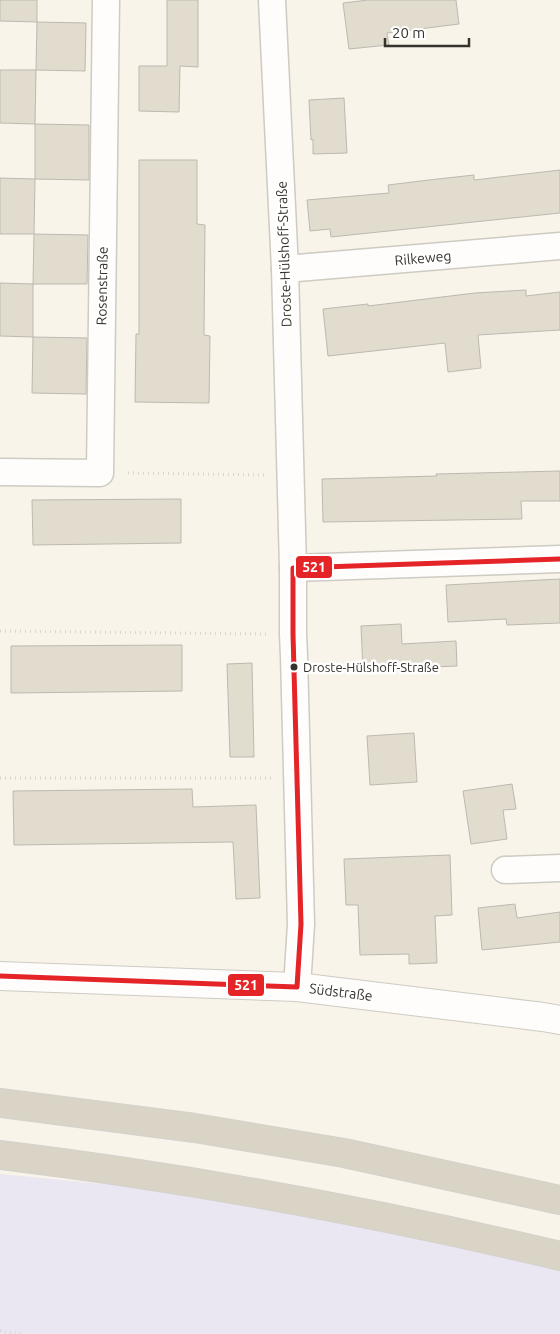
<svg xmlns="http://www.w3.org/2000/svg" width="560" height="1334" viewBox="0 0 560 1334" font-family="Ubuntu,sans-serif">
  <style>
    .green { fill: #eae6f2 }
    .building { fill: #e1dcce; stroke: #bdb9b1 }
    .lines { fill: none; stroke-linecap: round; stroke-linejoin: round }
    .minor-casing { stroke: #cecbc3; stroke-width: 29 }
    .tertiary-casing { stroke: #cecbc3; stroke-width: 30 }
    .motorway-casing { stroke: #d4d2ce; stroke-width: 30 }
    .path { stroke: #d8d6d3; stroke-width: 3; stroke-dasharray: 1 4; stroke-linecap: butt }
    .minor { stroke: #fefdfc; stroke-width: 26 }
    .tertiary { stroke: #fefdfc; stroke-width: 28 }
    .motorway { stroke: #d9d4c5; stroke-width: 28 }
    .bus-1-casing { stroke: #fff; stroke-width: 9 }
    .bus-1 { stroke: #e52428; stroke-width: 5 }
    .bus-dot { fill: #36332c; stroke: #fff; stroke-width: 2 }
    .labels { text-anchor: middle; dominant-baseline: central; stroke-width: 5; stroke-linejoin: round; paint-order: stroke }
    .bus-label { font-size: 13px; fill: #36332c; stroke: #fff; text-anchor: start }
    .street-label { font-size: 14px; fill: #36332c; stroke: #fff }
    .line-badge { stroke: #fff; stroke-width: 2 }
    .badge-label { font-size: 14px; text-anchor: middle; font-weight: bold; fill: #fff }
  </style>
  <rect width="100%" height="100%" fill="#f8f4ea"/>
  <polygon class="green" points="0,1174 174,1191 455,1243 560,1271 560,1334 0,1334"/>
  <g class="building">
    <polygon points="0,0 37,0 37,22 0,21"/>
    <polygon points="167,0 198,0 198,67 180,66 179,112 139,111 139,66 167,66"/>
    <polygon points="368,0 456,0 459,24 387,33 389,45 349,49 343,3"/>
    <polygon points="37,22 86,23 85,71 36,70"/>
    <polygon points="0,70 36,70 35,124 0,123"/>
    <polygon points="344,98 347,153 313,154 313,139 311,140 309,100"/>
    <polygon points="35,124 89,125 89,180 35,179"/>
    <polygon points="139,160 197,160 197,224 205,225 204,335 210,336 209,403 135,402 136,334 139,334"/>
    <polygon points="560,170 560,213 331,237 330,229 310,231 307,200 389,193 388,185 429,180 474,175 474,180"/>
    <polygon points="0,178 35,179 34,234 0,234"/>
    <polygon points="34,234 88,235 87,284 33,284"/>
    <polygon points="0,283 33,284 33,337 0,336"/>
    <polygon points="526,290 526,296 560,292 560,330 478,335 481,368 448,372 445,343 328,356 323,309 368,304 368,306 475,293"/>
    <polygon points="33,337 87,338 86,394 32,393"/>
    <polygon points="560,471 560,501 521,501 522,519 323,522 322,479 437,476 436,474"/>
    <polygon points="181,499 181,543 33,545 32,500"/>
    <polygon points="560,579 560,623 507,625 506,619 448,622 446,585"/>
    <polygon points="401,624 402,644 456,641 457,666 363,670 361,626"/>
    <polygon points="182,645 182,691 11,693 11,646"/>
    <polygon points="252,663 254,757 230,757 227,664"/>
    <polygon points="414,733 417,782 370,785 367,736"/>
    <polygon points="512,784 516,809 503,810 507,839 471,844 463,791"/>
    <polygon points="192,789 193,807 256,805 260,898 236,899 233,842 14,845 13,791"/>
    <polygon points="450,855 452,915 435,916 437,963 409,964 409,954 360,955 358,905 346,905 344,859"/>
    <polygon points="515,904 517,918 560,912 560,942 482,950 478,908"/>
  </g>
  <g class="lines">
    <defs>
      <g id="minor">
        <polyline points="272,0 285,269 293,568 293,634 294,656 301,924 297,987"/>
        <polyline points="285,269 560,246"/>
        <polyline points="0,472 100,473 106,0"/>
        <polyline points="293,568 560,559"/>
        <polyline points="505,870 560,868"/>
      </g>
      <polyline id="tertiary" points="0,976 297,987 543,1017 560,1020"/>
      <g id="motorway">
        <polyline points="0,1103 195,1128 344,1153 560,1200"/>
        <path d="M 0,1155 C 188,1178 375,1212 560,1256"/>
      </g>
    </defs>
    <use href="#minor" class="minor-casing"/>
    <use href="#tertiary" class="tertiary-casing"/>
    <use href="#motorway" class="motorway-casing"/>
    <g class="path">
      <polyline points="128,473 264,475"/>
      <polyline points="0,631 267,634"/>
      <polyline points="0,778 271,778"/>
      <polyline points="0,1331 23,1334"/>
    </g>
    <use href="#minor" class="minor"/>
    <use href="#tertiary" class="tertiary"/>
    <use href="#motorway" class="motorway"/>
    <defs>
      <polyline id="bus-1" points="0,976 297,987 301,924 293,634 293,568 560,559"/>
    </defs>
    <use href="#bus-1" class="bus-1-casing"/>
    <use href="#bus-1" class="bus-1"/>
  </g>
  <circle class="bus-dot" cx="294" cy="667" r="4.5"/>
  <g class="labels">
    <g class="bus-label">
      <text x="303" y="667">Droste-Hülshoff-Straße</text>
    </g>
    <g class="street-label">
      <text transform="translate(284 254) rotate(-92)">Droste-Hülshoff-Straße</text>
      <text transform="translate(423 258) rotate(-5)">Rilkeweg</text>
      <text transform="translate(102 286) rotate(-89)">Rosenstraße</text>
      <text transform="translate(341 992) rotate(7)">Südstraße</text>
    </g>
  </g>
  <g class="line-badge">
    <rect x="295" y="555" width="38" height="24" rx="5" fill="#e52428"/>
    <rect x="227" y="973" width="38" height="24" rx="5" fill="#e52428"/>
  </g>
  <g class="badge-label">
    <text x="314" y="572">521</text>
    <text x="246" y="990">521</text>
  </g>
  <path d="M385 38v8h84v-8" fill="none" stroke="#36332c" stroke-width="2.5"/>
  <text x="392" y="38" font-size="15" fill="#36332c" stroke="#ffffff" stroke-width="4" paint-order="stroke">20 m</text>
</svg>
